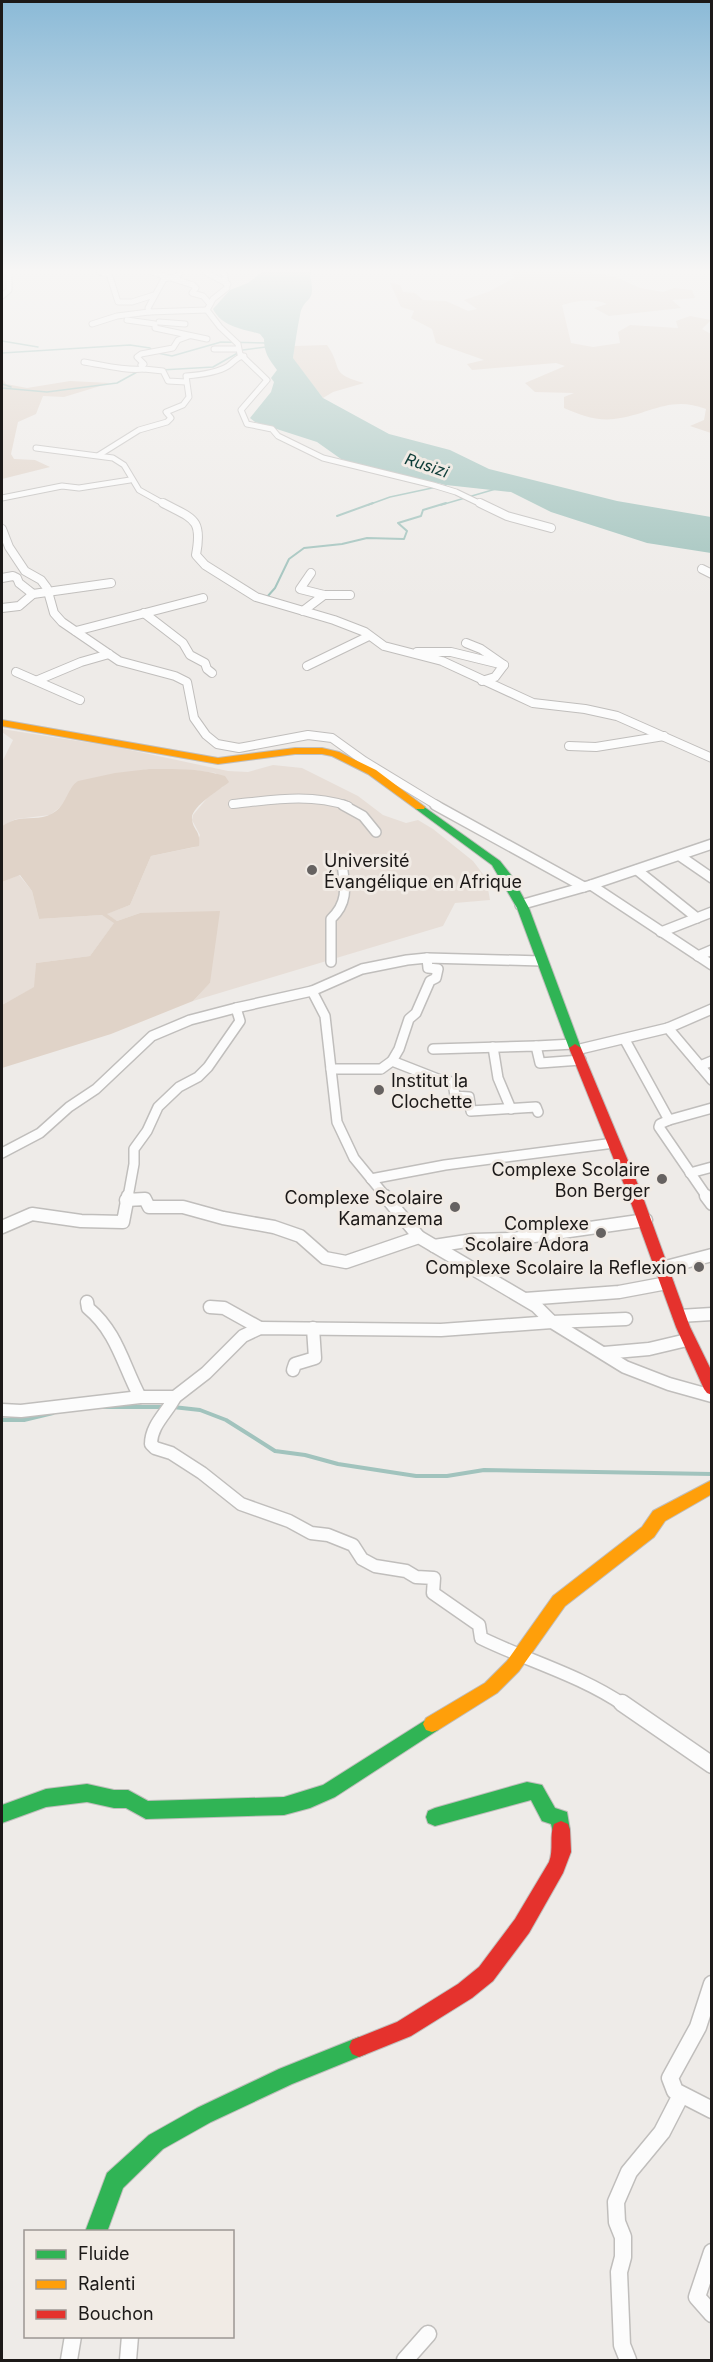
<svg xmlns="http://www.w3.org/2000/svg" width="713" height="2362" viewBox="0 0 713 2362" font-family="Inter,sans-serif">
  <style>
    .built { fill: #e7ded7 }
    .green { fill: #e0d3c8 }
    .water { fill: #a1c3bd }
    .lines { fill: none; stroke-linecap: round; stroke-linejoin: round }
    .stream-far2 { stroke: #a1c3bd; stroke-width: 1.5 }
    .stream-far1 { stroke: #a1c3bd; stroke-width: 2 }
    .stream { stroke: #a1c3bd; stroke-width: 4 }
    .street-far4-casing { stroke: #c0bebc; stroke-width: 7 }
    .street-far3-casing { stroke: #c0bebc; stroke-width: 10 }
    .street-far2-casing { stroke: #c0bebc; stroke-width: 12 }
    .street-far1-casing { stroke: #c0bebc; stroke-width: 15 }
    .street-casing { stroke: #c0bebc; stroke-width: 19 }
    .fast-casing { stroke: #c0bebc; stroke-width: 2 }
    .slow-casing { stroke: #c0bebc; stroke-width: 2 }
    .jam-casing { stroke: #c0bebc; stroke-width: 2 }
    .street-far4 { stroke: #fcfcfc; stroke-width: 5 }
    .street-far3 { stroke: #fcfcfc; stroke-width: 8 }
    .street-far2 { stroke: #fcfcfc; stroke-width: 9 }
    .street-far1 { stroke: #fcfcfc; stroke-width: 12 }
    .street { stroke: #fcfcfc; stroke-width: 16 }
    .fast { fill: #30b455; fill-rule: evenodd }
    .slow { fill: #ff9f0a; fill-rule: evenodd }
    .jam { fill: #e5322d; fill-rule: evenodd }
    .poi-dot { fill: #666261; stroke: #f1ebe5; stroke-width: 2 }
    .labels { text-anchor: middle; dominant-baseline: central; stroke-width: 6; stroke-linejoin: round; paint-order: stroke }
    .far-water-label { font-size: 16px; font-style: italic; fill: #0e3d38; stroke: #f1ebe5 }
    .poi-label { font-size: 18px; fill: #1c1918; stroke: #f1ebe5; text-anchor: end }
  </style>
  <rect width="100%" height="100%" fill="#eeebe8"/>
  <g class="built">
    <polygon points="2,729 116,747 228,771 248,772 273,765 302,768 358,796 383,815 406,823 418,820 433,829 473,861 486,878 490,900 455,903 443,926 193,1001 210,983 140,913 117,921 106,914 130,905 151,856 195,847 200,835 192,820 193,815 214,790 223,787 216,773 192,770 149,769 81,781 71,788 63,805 50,815 16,819 2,826 2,762 13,740 2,732"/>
    <polygon points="19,875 32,891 39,919 102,915 115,922 90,956 36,963 35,987 2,1005 2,882"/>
  </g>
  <g class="green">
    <path d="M 513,272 L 591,272 L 616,277 L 640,288 L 663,292 L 674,288 L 692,290 L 695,298 L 672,300 L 681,308 L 609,316 L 594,308 L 607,304 C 593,298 576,301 562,305 L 571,343 L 593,347 L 620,343 L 618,332 L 630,325 L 678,328 L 676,321 L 690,316 L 711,320 L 702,329 L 711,334 L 711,433 L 690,426 L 704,420 L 706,409 C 669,395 650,415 614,419 C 596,421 580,415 564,408 L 564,397 L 574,393 L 535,392 L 525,383 L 565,366 L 556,363 L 472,370 L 467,364 L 484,360 L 436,343 L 432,329 L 411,318 L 414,311 L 401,307 L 390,283 L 400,285 L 403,292 L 415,293 L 423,300 L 446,301 L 468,311 L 477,309 L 464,300 L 488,292 L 514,278 Z"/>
    <path d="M 327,345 C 344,369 328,373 364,383 L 333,392 L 323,398 L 293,359 L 294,346 Z"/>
    <polygon points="2,378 6,384 27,388 70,381 110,383 64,397 43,396 36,414 18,422 11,454 14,459 35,460 50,467 2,479"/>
    <path d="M 149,769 C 175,769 200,768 225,776 L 229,782 C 221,789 190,807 192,819 C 193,831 201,830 199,846 L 151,856 L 130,905 L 107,914 L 117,921 L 140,913 L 220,911 L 210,983 L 193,1001 L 111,1034 L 2,1068 L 2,1005 L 34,987 L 36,963 L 90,956 L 114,923 L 102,915 L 39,919 L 32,891 L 20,875 L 2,882 L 2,826 C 7,823 13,820 19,819 C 32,817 45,820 56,811 C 67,803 67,788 78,781 L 115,773 Z"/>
  </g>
  <path class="water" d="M 262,272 L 312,272 L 310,276 C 317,305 304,295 300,315 C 297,330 295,344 293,358 L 323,398 L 389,434 L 450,450 L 489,469 L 617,501 L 711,517 L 711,553 L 647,543 L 551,512 L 511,492 L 446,485 L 357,464 L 341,459 L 317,442 L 255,422 L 250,418 L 271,392 L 274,382 L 271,378 L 277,370 C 269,359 264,353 264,339 L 260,334 C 243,329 222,327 213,309 L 230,290 L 248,283 Z"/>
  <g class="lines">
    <g class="stream-far2">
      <polyline points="2,341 38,347"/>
      <polyline points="2,353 130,345 150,348 153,352 172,356 221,342 267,343"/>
      <polyline points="161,370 213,367 243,350 266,347"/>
      <polyline points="2,384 11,387"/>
      <polyline points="2,388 47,392 117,383 137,372"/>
      <polyline points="368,505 390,497 446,485 446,480"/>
      <polyline points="441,505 499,488"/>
    </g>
    <g class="stream-far1">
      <polyline points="337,516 373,503"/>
      <polyline points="267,597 275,588 289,559 304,548 342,544 367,538 404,539 407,531 398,523 421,516 423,510 446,503"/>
    </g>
    <g class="stream">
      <polyline points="101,1407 163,1407"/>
      <polyline points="173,1407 200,1410 226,1420 275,1451 305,1455 338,1464 416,1476 447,1476 484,1470 712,1474"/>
      <polyline points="2,1420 24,1420 53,1413"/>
    </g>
    <defs>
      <g id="street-far4">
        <polyline points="100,272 109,274 118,302 132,302 154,295"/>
        <polyline points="152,272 193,285 196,288 192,293 203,296 210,304"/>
        <polyline points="205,272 228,284"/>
        <polyline points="224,272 227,288 213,299 207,310 220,327 238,344 240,354 267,380 241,410 247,424 272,429 278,436 323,458 433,485 456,492 483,505"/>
        <polyline points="2,296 9,290 9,272"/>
        <polyline points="149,312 207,310"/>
        <polyline points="127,320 155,324 155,328 207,339"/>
        <polyline points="159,322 185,324"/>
        <polyline points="92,324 117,316 149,312 148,308 164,279 178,276 180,272"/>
        <polyline points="214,349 238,349"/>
        <path d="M 84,362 C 104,365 124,371 144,369"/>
        <polyline points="186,382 168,381 163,371 144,369 141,365 144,364 137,357 141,354 173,348 178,340 189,336"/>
        <polyline points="36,448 113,458 124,465 139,490 166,505"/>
        <path d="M 99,455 L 139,430 L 167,422 L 171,418 L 166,412 L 183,405 L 189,397 L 186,376 C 199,375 217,373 228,366 C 234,362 236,357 244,356"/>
        <polyline points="2,498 62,486 79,488 130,480"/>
      </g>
      <g id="street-far3">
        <path d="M 163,503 C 193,519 203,518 196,555 L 205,565 L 256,597 L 334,620 L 365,632 L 384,646 L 442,661 L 533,703 L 585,709 L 617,716 L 712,758"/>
        <polyline points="480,503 507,516 551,528"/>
        <polyline points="2,529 9,547 25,571 41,580 47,588 54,613 62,622 119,661 175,676 187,682 194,718 206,735 217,744 239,748 308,735 332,738 364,761 438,806"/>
        <polyline points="702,569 712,574"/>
        <polyline points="311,573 300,589 324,595 350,595"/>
        <polyline points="2,578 13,576 17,578 19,583 33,594"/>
        <polyline points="2,608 19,606 33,594 111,583"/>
        <polyline points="303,611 324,595"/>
        <polyline points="144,613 183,643 190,655 205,663 207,669 212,673"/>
        <polyline points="76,631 203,598"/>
        <polyline points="466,643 481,649 504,665 495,677 482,681"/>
        <polyline points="417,652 451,652 504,665"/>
        <polyline points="307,666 369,636"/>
        <polyline points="16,672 80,700"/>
        <polyline points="38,680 81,662 109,654"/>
        <polyline points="569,746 596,747 664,736"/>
        <path d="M 233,804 C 272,800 310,793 348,806"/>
      </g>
      <g id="street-far2">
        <polyline points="343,805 363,816 376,832"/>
        <polyline points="435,805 584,887"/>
        <polyline points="680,856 712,878"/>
        <polyline points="637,870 697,918"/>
        <polyline points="591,885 712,965"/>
        <polyline points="520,905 591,885 712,844"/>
        <polyline points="661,932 712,912"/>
        <polyline points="698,956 712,950"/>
        <path d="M 331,962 L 331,919 C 349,902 345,886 342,864"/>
        <polyline points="312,991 325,1016 337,1122 354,1158 386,1197"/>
        <polyline points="712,1009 668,1028 712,1080"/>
        <polyline points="625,1040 669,1120 712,1108"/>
        <polyline points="536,1046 574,1044"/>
        <polyline points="493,1047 498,1078 511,1109"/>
        <polyline points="433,1049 536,1046 540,1063 581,1060"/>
        <polyline points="576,1050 668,1028"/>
        <polyline points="392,1061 399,1049 409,1019 416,1013 430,981 436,978 438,969 428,968 427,958"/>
        <polyline points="700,1066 712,1061"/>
        <polyline points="331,1069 381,1069 392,1061 443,1081 453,1082 455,1096 469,1097 471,1111 536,1107 538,1112"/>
        <polyline points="669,1120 660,1124 659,1127 707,1197"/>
        <polyline points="2,1153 40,1133 69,1107 96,1089 152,1036 190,1020 236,1008"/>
        <polyline points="690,1173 712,1167"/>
        <polyline points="371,1179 445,1165 614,1143"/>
        <polyline points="128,1197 134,1164 134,1149 147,1131 158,1107 179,1087 198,1077 208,1067 240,1021 236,1008 312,991 362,969 407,960 427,958 542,961"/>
      </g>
      <g id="street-far1">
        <polyline points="385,1196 419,1237"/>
        <polyline points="706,1196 712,1204"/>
        <polyline points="126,1200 145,1199 149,1207 183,1207 223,1218 274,1227 300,1236 325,1258 346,1262 419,1237 536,1306 552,1322 626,1319"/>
        <polyline points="2,1227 32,1214 81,1221 123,1222 128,1196"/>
        <polyline points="434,1246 473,1240 513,1239 646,1220"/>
        <polyline points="662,1268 712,1255"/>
        <polyline points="525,1299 619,1292 667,1283"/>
        <path d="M 87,1302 L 88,1308 C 117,1332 123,1365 140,1397"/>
        <polyline points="210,1307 224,1308 260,1328"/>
        <polyline points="679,1316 712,1314"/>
        <polyline points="604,1353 649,1349 687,1340"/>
        <polyline points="293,1370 295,1364 315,1358 313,1328"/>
        <path d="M 175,1397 C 167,1413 151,1425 151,1444 L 155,1448 L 171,1453 L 202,1473 L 241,1504 L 289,1521 L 311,1533 L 328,1535 L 353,1545 L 362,1559 L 375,1566 L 406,1571 L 416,1577 L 434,1578 L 433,1593 L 479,1625 L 481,1638 C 528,1661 580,1675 624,1705"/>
        <polyline points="2,1410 21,1411 140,1397 175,1397 206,1373 243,1336 260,1328 441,1330 552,1322 625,1367 669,1384 712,1396"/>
      </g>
      <g id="street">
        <polyline points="622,1703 712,1765"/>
        <polyline points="712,1984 698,2027 670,2078 675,2091 712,2110"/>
        <polyline points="712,2252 697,2297 712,2314"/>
        <polyline points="69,2360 73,2336"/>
        <polyline points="128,2360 130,2336"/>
        <polyline points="405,2360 428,2334"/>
        <polyline points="628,2360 622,2345 619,2272 623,2257 623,2237 617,2222 616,2202 629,2172 662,2132 681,2095"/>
      </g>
      <g id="fast">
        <polygon points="420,804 500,861 511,875 529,908 581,1048 579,1051 575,1052 569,1048 517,908 492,865 416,809 415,807"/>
        <polygon points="432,1716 438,1718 441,1724 438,1730 335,1797 310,1808 284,1815 146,1819 126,1808 114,1808 87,1802 46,1807 2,1823 2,1805 46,1789 87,1784 114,1790 128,1790 148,1801 284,1797 323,1785"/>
        <polygon points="527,1782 542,1785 555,1808 567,1812 570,1830 568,1836 561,1839 554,1836 551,1824 542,1821 531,1800 435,1826 428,1823 426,1817 428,1811 435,1808"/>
        <polygon points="359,2037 366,2040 369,2047 366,2054 292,2084 211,2122 163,2149 123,2188 107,2232 85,2232 107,2173 149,2135 197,2108 279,2069"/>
      </g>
      <g id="slow">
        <polygon points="2,720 218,758 295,748 322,748 339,752 376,770 425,807 424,809 416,809 368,774 332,756 322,754 295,754 218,764 2,726"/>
        <polygon points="712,1480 712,1494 665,1521 654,1537 565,1606 519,1671 497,1693 438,1730 432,1732 426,1730 423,1724 426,1718 485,1683 507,1661 553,1596 642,1527 653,1511"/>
      </g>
      <g id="jam">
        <polygon points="575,1044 581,1048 641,1192 690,1327 712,1372 712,1395 707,1393 704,1389 676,1327 627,1192 569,1048"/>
        <path d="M 561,1821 L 568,1824 L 570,1830 L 571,1852 L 563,1873 L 529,1933 L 493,1981 L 472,1998 L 411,2036 L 359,2057 L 352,2054 L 349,2047 L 352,2040 L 397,2022 L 458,1984 L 479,1967 L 515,1919 L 549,1862 C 554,1849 549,1836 554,1824 Z"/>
      </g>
    </defs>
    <use href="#street-far4" class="street-far4-casing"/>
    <use href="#street-far3" class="street-far3-casing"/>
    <use href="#street-far2" class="street-far2-casing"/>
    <use href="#street-far1" class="street-far1-casing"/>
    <use href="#street" class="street-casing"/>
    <use href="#fast" class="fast-casing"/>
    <use href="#slow" class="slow-casing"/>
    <use href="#jam" class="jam-casing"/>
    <use href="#street-far4" class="street-far4"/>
    <use href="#street-far3" class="street-far3"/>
    <use href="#street-far2" class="street-far2"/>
    <use href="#street-far1" class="street-far1"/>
    <use href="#street" class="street"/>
    <use href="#fast" class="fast"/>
    <use href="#slow" class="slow"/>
    <use href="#jam" class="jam"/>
  </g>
  <linearGradient id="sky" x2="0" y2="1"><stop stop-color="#8bbad7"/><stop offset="0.45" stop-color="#f7f6f5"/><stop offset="1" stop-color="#f7f6f5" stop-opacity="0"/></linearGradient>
  <rect width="713" height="602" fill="url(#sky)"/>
  <g class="poi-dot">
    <circle cx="312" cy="870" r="6"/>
    <circle cx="379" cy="1090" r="6"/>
    <circle cx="662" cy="1179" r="6"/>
    <circle cx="455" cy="1207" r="6"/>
    <circle cx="601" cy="1233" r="6"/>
    <circle cx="699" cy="1267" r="6"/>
  </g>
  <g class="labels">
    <g class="far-water-label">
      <text transform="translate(427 465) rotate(19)">Rusizi</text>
    </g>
    <g class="poi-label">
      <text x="324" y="860" text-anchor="start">Université<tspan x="324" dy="21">Évangélique en Afrique</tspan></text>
      <text x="391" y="1080" text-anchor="start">Institut la<tspan x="391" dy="21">Clochette</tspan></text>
      <text x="650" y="1169">Complexe Scolaire<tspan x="650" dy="21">Bon Berger</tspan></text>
      <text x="443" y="1197">Complexe Scolaire<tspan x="443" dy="21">Kamanzema</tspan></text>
      <text x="589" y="1223">Complexe<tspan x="589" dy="21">Scolaire Adora</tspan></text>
      <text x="687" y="1267">Complexe Scolaire la Reflexion</text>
    </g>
  </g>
  <rect width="713" height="2362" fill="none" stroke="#1c1918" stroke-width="6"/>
  <rect x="24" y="2230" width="210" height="108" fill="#f1ebe5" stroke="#9c9793" stroke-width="1.5"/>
  <rect x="36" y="2250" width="30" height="9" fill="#30b455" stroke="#9c9793" stroke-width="1.5"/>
  <text x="78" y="2260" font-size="18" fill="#1c1918">Fluide</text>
  <rect x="36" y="2280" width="30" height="9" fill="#ff9f0a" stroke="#9c9793" stroke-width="1.5"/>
  <text x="78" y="2290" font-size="18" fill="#1c1918">Ralenti</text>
  <rect x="36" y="2310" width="30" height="9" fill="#e5322d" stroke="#9c9793" stroke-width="1.5"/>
  <text x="78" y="2320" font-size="18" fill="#1c1918">Bouchon</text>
</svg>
